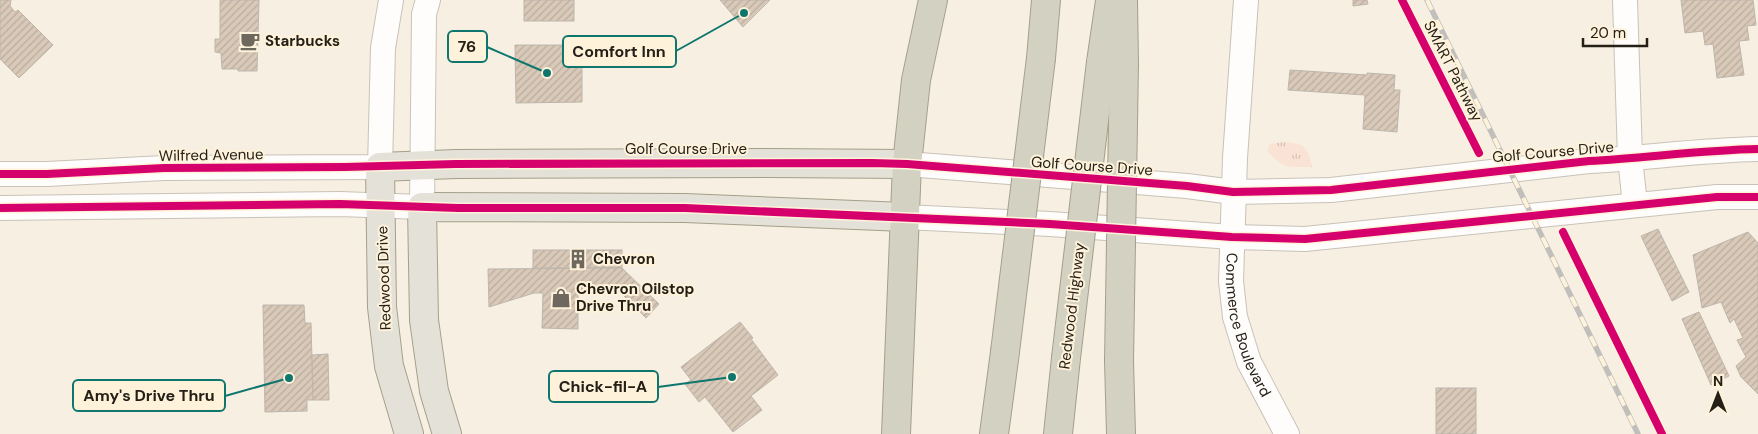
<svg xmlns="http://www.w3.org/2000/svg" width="1758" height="434" viewBox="0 0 1758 434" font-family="'DM Sans',sans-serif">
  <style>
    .grass { fill: url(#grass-tufts) }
    .building { fill: url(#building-hatch); stroke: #bdb6ad }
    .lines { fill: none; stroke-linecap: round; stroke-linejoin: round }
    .minor-casing { stroke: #c8c2b8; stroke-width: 26 }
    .major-casing { stroke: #a49f89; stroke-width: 30 }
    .highway-casing { stroke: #a49f89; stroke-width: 30 }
    .minor { stroke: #fefdfb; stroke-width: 24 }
    .major { stroke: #e4e2d8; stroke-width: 28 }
    .highway { stroke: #d3d1c1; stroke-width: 28 }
    .rail-casing { stroke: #c1bfbb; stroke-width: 5.5 }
    .rail { stroke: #fff2da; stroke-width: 4; stroke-dasharray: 11; stroke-linecap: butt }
    .highway-bridge-casing { stroke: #a49f89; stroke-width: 30; stroke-linecap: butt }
    .highway-bridge { stroke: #d3d1c1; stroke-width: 28 }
    .cycleway-casing { stroke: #fff2da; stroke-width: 11 }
    .cycleway { stroke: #d6006c; stroke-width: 8 }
    .labels { text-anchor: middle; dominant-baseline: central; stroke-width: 4; stroke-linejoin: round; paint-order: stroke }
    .poi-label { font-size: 15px; font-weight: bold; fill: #252017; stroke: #fff2da; text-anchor: start }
    .street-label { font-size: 15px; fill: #252017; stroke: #fff2da }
    .leader { fill: none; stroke: #0f766e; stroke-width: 2 }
    .callout-dot { fill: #0f766e; stroke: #fff2da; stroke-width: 2 }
    .callout { fill: #fff2da; stroke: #0f766e; stroke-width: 2 }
    .callout-label { font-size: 16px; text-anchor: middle; font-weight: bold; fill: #252017 }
  </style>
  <defs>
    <pattern id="grass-tufts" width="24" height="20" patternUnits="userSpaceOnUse" patternTransform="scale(1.25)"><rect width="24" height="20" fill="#fae3d5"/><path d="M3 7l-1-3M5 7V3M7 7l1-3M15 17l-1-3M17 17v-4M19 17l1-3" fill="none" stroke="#d6c2b6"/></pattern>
    <pattern id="building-hatch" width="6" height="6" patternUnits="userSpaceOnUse" patternTransform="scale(1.25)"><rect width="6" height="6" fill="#d9c9b8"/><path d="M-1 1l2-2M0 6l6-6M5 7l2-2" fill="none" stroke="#baac9d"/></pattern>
  </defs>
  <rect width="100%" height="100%" fill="#f7efe2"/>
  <path class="grass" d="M 1283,142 C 1304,143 1308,146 1312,167 C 1289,167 1282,169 1267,150 L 1270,144 Z"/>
  <g class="building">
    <polygon points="0,0 11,0 10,6 15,12 18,10 53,45 19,78 0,59"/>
    <polygon points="220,0 259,0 257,71 238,71 238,69 222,69 221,53 215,52 215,39 220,39"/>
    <rect x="524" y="0" width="50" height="21"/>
    <polygon points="720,0 770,0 743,27"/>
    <polygon points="1353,0 1367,0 1368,4 1353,6"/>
    <polygon points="1681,0 1753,0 1756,25 1747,26 1749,40 1739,41 1744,75 1717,78 1713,44 1705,45 1703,31 1685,33"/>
    <polygon points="515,45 582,45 582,102 516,103"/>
    <polygon points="1290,70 1367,75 1367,73 1395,75 1394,90 1400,90 1397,132 1363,129 1365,95 1288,90"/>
    <polygon points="1658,229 1689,292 1672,301 1641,236"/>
    <polygon points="1748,232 1758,243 1758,394 1741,377 1736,366 1746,357 1737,340 1743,338 1734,319 1730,323 1721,302 1702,308 1693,255"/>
    <rect x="533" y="250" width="89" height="18"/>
    <polygon points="622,268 659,304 646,318 620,292 578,292 578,329 542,328 543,293 534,293 489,307 488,269"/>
    <polygon points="263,305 304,305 305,323 311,323 313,400 307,400 307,411 265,412"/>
    <polygon points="1699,312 1729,376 1711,385 1682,319"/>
    <polygon points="740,322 753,338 751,339 778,375 751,396 762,410 733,432 705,397 699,402 685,384 691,380 681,367"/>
    <polygon points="328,354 329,400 313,400 312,355"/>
    <rect x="1436" y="388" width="40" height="46"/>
  </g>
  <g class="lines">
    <defs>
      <g id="minor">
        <path id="s1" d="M 1246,0 L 1235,158 L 1231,281 L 1235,317 L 1249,362 L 1287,434"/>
        <polyline points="1625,0 1630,158 1635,205"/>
        <path d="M 907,164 L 1187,186 L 1233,192 L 1331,190 L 1589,161 C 1646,158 1702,150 1758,149"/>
        <polyline points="0,174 47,174 164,168 380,167 383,48 391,0"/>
        <polyline points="0,208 340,204 422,207 424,14 428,0"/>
        <polyline points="905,217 1050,224 1232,237 1305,239 1717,197 1758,197"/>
      </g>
      <g id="major">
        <polyline points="409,434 389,366 382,307 380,167 456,164 767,163 907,164"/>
        <polyline points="447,434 434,391 424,320 422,207 685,208 905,217"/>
      </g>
      <g id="highway">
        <polyline points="1123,0 1124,64"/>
        <polyline points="1041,58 1046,0"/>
        <polyline points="1101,62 1110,1"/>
        <polyline points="1119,361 1121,434"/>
        <polyline points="896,434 907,164 916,80 933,0"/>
        <polyline points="994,434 1005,352"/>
        <polyline points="1058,434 1066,358"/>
      </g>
    </defs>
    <use href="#minor" class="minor-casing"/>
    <use href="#major" class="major-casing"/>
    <use href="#highway" class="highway-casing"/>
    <use href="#minor" class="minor"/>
    <use href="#major" class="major"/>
    <use href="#highway" class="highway"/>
    <defs>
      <polyline id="rail" points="1427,0 1638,434"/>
    </defs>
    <use href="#rail" class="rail-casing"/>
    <use href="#rail" class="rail"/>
    <defs>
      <g id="highway-bridge">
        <polyline points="1005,352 1041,58"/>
        <polyline points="1066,358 1101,62"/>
        <polyline points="1119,361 1124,64"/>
      </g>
    </defs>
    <use href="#highway-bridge" class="highway-bridge-casing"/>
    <use href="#highway-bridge" class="highway-bridge"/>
    <defs>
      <g id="cycleway">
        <polyline points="1402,0 1479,153"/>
        <path d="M 0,174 L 47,174 L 164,168 L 345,167 L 456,164 L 872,163 L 907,164 L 1187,186 L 1233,192 L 1331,190 L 1589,161 C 1646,158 1702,150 1758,149"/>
        <polyline points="0,208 340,204 458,208 685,208 1050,224 1232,237 1305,239 1717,197 1758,197"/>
        <polyline points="1563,232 1662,434"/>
      </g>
    </defs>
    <use href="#cycleway" class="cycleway-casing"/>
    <use href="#cycleway" class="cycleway"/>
  </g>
  <defs>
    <symbol id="cafe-bare" viewBox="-9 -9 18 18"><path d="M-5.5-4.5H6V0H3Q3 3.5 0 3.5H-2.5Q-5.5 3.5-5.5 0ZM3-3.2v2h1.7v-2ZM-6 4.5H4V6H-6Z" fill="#6e685e" stroke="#fff2da" stroke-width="2.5" paint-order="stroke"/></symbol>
    <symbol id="building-bare" viewBox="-9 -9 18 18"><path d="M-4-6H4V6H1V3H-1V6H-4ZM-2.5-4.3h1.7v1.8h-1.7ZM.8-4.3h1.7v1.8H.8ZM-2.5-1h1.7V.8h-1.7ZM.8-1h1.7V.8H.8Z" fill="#6e685e" stroke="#fff2da" stroke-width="2.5" paint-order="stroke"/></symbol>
    <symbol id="shop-bare" viewBox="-9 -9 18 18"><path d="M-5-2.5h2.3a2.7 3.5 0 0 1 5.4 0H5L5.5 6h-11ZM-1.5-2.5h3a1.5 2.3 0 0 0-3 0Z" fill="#6e685e" stroke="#fff2da" stroke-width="2.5" paint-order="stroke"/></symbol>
  </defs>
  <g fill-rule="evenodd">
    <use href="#cafe-bare" x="236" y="27" width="28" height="28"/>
    <use href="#building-bare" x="564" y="245" width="28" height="28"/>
    <use href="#shop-bare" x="547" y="284" width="28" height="28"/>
  </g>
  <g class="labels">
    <g class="poi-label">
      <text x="265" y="41">Starbucks</text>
      <text x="593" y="259">Chevron</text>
      <text x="576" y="289">Chevron Oilstop<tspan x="576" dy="17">Drive Thru</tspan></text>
    </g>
    <g class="street-label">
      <text transform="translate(1453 71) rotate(63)">SMART Pathway</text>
      <text x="686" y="149">Golf Course Drive</text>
      <text transform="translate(1553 152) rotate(-5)">Golf Course Drive</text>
      <text transform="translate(211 155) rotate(-1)">Wilfred Avenue</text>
      <text transform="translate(1092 166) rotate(4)">Golf Course Drive</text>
      <text transform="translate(384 278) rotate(-92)">Redwood Drive</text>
      <text transform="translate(1072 306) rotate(-83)">Redwood Highway</text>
      <text stroke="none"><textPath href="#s1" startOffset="328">Commerce Boulevard</textPath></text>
    </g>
  </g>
  <path class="leader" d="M547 73L487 47M744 13L676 51M732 377L658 387M289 378L225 396"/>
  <g class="callout-dot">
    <circle cx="547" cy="73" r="5"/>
    <circle cx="744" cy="13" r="5"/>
    <circle cx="732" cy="377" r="5"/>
    <circle cx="289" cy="378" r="5"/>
  </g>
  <g class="callout">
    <rect x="448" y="31" width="39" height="31" rx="5"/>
    <rect x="563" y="36" width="113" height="31" rx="5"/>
    <rect x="549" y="371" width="109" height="31" rx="5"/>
    <rect x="73" y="380" width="152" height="31" rx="5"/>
  </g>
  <g class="callout-label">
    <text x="467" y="52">76</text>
    <text x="619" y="57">Comfort Inn</text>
    <text x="603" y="392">Chick-fil-A</text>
    <text x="149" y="401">Amy's Drive Thru</text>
  </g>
  <g transform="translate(1718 394)" stroke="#fff2da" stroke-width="4" paint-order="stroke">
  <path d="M0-4L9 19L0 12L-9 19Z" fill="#252017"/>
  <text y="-8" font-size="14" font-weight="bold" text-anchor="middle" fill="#252017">N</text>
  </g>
  <path d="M1583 38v8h64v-8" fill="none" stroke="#252017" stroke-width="2.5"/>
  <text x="1590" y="38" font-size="15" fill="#252017" stroke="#fff2da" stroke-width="4" paint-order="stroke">20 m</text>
</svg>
